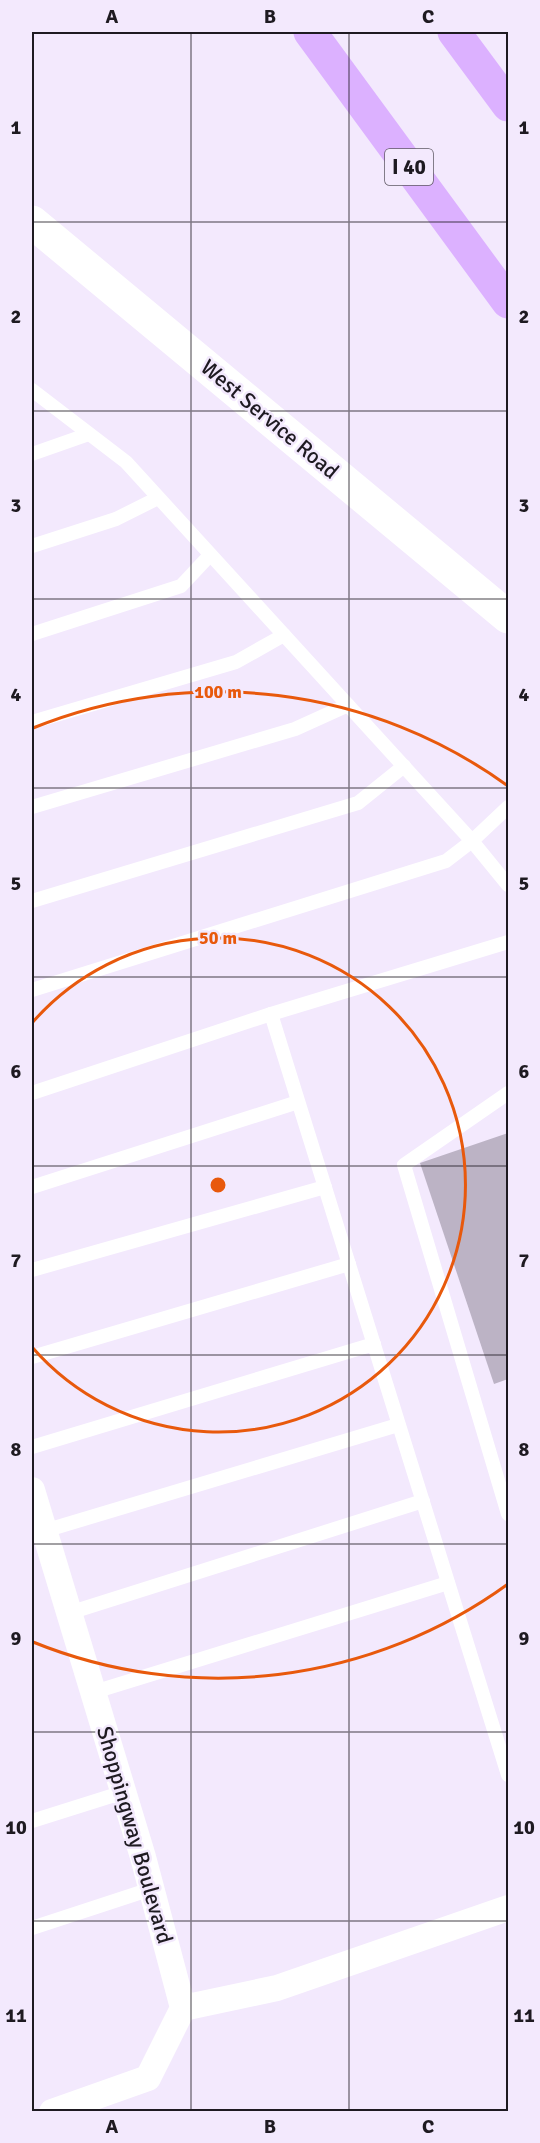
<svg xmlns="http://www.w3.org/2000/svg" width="540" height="2143" viewBox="0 0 540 2143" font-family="Signika,sans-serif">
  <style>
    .building { fill: #bcb3c5 }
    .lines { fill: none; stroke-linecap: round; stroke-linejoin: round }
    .service { stroke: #fff; stroke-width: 14 }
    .minor { stroke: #fff; stroke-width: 26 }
    .secondary { stroke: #fff; stroke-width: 33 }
    .motorway { stroke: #dcb1ff; stroke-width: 33 }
    .grid { fill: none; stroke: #1e1a21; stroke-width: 1.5; stroke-opacity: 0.55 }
    .ring { fill: none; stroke: #e8590c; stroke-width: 3 }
    .labels { text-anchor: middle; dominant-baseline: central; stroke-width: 5; stroke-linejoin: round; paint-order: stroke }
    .shield { fill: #f3e9fd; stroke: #5e5863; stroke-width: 1.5 }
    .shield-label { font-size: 21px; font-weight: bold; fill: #1e1a21 }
    .street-label { font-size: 22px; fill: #1e1a21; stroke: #f3e9fd }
    .centre { fill: #e8590c; stroke: #f3e9fd; stroke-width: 3 }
    .ring-label { font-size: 18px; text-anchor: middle; font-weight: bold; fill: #e8590c; stroke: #f3e9fd; stroke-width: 5; stroke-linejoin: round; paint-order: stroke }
    .neatline { fill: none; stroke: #1e1a21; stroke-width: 2 }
    .grid-label { font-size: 20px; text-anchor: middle; font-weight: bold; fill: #1e1a21 }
  </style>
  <rect width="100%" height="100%" fill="#f3e9fd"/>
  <polygon class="building" points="508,1133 508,1379 494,1384 420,1163"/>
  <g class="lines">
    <g class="service">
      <polyline points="32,390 126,462 472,841 508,807"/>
      <polyline points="32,454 89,434"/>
      <polyline points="32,546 116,519 158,498"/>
      <polyline points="32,634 181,586 210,555"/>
      <polyline points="32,722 236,662 284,635"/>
      <polyline points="32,807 295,729 348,705"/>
      <polyline points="32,901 358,803 404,766"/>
      <polyline points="32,990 446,861 472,841 508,885"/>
      <polyline points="271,1014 508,1775"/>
      <polyline points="32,1093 271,1014 508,942"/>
      <polyline points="508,1093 404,1165 508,1514"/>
      <polyline points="32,1187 298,1102"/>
      <polyline points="32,1270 325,1187"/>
      <polyline points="32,1357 349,1264"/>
      <polyline points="32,1447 374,1344"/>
      <polyline points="44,1531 398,1425"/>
      <polyline points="69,1613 423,1501"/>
      <polyline points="94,1692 448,1583"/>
      <polyline points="32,1821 124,1792"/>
      <polyline points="32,1928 151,1889"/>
    </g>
    <g class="minor">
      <polyline points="32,1490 143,1857 183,2008 148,2078 52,2112"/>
      <polyline points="183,2008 277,1988 508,1908"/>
    </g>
    <polyline class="secondary" points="32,222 508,617"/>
    <g class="motorway">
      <polyline points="310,32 508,302"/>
      <polyline points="454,32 508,105"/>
    </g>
  </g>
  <path class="grid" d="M 191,32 L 191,2112M 349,32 L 349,2112M 32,222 L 508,222M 32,411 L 508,411M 32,599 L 508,599M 32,788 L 508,788M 32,977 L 508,977M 32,1166 L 508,1166M 32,1355 L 508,1355M 32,1544 L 508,1544M 32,1732 L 508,1732M 32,1921 L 508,1921"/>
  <g class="ring">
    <path d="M32 1023A247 247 0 1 1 32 1347"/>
    <path d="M508 1584A493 493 0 0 1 33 1642M33 728A493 493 0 0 1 508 786"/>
  </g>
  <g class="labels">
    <rect class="shield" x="385" y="149" width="48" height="36" rx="4.5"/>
    <g class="shield-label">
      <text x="409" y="167">I 40</text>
    </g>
    <g class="street-label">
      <text transform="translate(270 419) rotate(40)">West Service Road</text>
      <text transform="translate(135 1835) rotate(74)">Shoppingway Boulevard</text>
    </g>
  </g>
  <circle cx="218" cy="1185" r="9" class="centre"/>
  <g class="ring-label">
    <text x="218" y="698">100 m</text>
    <text x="218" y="944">50 m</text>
  </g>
  <rect width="540" height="2143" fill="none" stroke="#f3e9fd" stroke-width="66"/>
  <rect x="33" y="33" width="474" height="2077" class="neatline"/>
  <g class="grid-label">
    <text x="112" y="23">A</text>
    <text x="270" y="23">B</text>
    <text x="428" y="23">C</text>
    <text x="16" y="134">1</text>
    <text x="524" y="134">1</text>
    <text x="16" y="323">2</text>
    <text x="524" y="323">2</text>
    <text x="16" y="512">3</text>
    <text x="524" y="512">3</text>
    <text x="16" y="701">4</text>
    <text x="524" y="701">4</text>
    <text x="16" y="890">5</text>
    <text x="524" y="890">5</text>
    <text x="16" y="1078">6</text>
    <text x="524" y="1078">6</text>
    <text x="16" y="1267">7</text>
    <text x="524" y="1267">7</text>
    <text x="16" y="1456">8</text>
    <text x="524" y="1456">8</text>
    <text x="16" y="1645">9</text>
    <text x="524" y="1645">9</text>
    <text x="16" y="1834">10</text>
    <text x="524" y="1834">10</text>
    <text x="16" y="2022">11</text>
    <text x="524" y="2022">11</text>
    <text x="112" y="2133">A</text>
    <text x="270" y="2133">B</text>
    <text x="428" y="2133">C</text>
  </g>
</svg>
